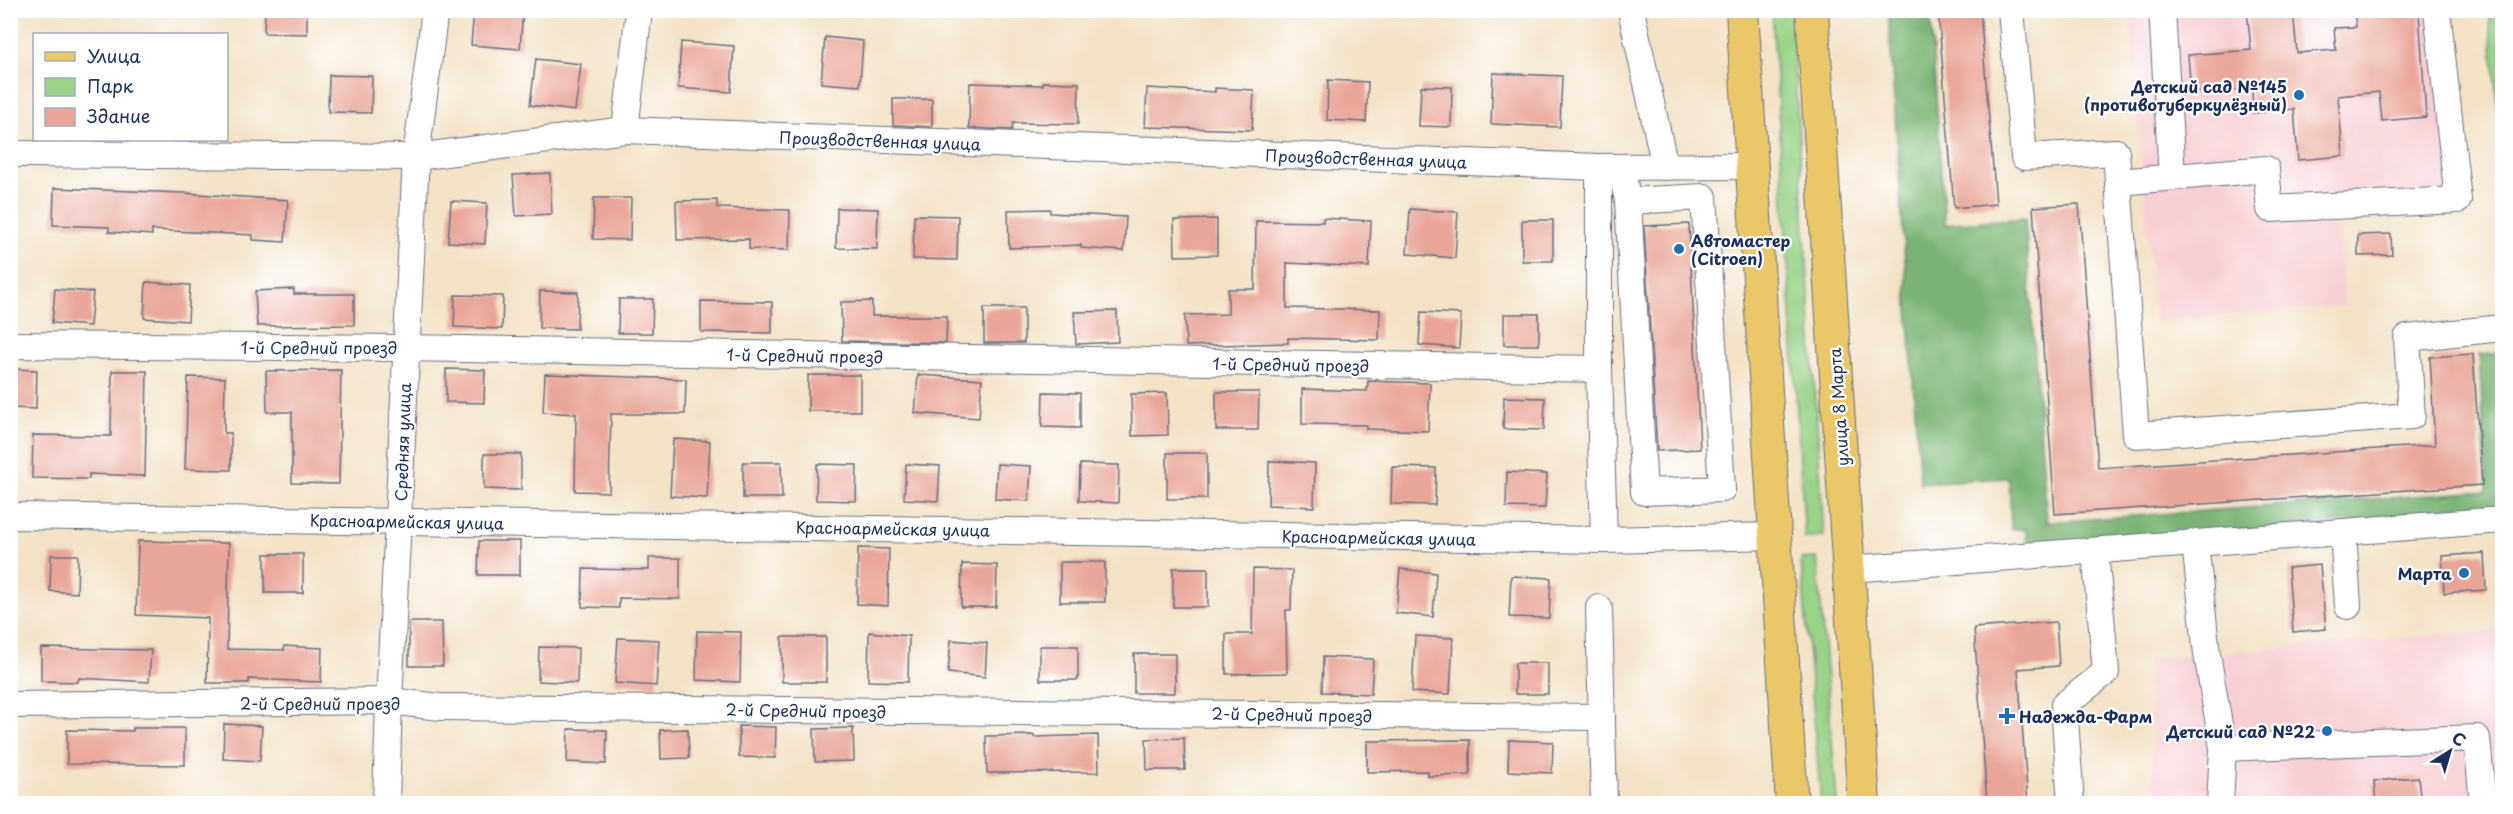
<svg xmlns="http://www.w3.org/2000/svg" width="2513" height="814" viewBox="0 0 2513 814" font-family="'Playpen Sans',sans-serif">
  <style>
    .built { fill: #f7cfd3 }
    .green { fill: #99d387; stroke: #5a8172; stroke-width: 1.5 }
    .forest { fill: #7ab574; stroke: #4a7269; stroke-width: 1.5 }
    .building { fill: #e9a598 }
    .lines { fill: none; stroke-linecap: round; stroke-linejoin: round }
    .minor-casing { stroke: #676e82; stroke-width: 28 }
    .major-casing { stroke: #676e82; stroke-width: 34 }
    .minor { stroke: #fff; stroke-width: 26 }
    .major { stroke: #eac769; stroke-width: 32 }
    .poi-dot { fill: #1f6fb2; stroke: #fff; stroke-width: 2 }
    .labels { text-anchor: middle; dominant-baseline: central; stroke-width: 4.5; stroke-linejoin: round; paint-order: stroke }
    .poi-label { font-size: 16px; font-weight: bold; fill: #1b2f5e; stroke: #fff; text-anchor: end }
    .street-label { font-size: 16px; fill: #1b2f5e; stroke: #fff }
  </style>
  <rect width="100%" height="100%" fill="#fff"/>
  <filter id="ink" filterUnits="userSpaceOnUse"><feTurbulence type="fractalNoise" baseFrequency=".0167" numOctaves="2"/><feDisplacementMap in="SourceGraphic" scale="12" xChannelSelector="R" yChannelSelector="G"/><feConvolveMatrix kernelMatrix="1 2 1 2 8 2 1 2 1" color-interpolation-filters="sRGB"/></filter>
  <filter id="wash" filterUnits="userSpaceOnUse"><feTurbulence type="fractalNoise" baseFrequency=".008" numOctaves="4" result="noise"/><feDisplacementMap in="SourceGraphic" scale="24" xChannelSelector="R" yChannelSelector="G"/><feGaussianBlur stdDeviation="1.35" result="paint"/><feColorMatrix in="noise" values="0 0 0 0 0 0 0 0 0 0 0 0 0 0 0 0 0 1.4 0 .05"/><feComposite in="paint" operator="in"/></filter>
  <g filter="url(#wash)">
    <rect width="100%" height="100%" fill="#f3e2c6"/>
    <g class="built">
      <polygon points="2129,11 2455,11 2471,211 2338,222 2345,306 2155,321"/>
      <polygon points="2502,629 2502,803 2154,803 2148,659"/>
    </g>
    <g class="green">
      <polygon points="1772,11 1791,11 1824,536 1805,538"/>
      <polygon points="2489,11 2502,11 2502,158"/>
      <polygon points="1817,558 1837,803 1821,803 1801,559"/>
    </g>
    <polygon class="forest" points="1888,11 1930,11 1945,224 2025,218 2047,522 2487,491 2479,355 2499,353 2502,394 2502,509 2027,548 2026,529 2011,529 2009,478 1920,483"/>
    <g id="blocks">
      <g class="building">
        <polygon points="265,10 307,10 307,34 264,33"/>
        <polygon points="474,10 523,10 520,49 471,45"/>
        <polygon points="1938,10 1980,10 1996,204 1954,208"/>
        <polygon points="2247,10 2293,10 2297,53 2336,50 2334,28 2356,27 2354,10 2378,10 2379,15 2419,12 2426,117 2382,121 2379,92 2338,96 2343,156 2298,160 2294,109 2253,113 2252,89 2191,93 2188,55 2251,50"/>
        <polygon points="825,37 863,41 860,86 821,83"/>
        <polygon points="681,42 734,46 731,92 678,88"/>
        <polygon points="536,59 581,64 575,111 530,105"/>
        <polygon points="1493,73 1562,76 1560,127 1491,124"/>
        <polygon points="329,75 372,76 371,113 328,112"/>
        <polygon points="1328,80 1368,82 1366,122 1327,120"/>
        <polygon points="1043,82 1079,83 1078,124 1013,123 1012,130 969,128 970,83 1043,85"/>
        <polygon points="1421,86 1452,87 1451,127 1419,126"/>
        <polygon points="1147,88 1215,92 1215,88 1254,90 1252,130 1145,127"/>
        <polygon points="893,99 932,99 932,127 893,125"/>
        <polygon points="550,173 552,214 516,216 513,175"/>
        <polygon points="54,188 183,193 288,200 285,242 253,240 253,235 152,230 152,235 109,232 109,227 53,225"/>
        <polygon points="594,198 631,198 630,240 593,239"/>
        <polygon points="717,200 717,208 790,210 789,250 749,249 749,239 677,240 676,201"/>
        <polygon points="451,201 487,203 485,244 448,242"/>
        <polygon points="2079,204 2098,468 2435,445 2430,357 2473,354 2482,485 2055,514 2033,207"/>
        <polygon points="837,208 878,209 877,249 836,248"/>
        <polygon points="1050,209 1050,213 1126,217 1124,251 1081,248 1081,245 1009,248 1008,210"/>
        <polygon points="1410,209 1458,212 1455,258 1407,254"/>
        <polygon points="914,215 958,216 957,260 913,259"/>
        <polygon points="1323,218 1371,221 1369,267 1287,263 1287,308 1380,310 1379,340 1288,338 1288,343 1186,346 1185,315 1228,314 1228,289 1255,289 1256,221 1323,222"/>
        <polygon points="1217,219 1217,255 1175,256 1174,220"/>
        <rect x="1522" y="220" width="31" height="41"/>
        <polygon points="1689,224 1700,449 1657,451 1644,226"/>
        <polygon points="2391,234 2392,255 2358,256 2358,235"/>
        <polygon points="146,282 190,285 188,321 144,318"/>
        <polygon points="55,289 93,292 90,326 52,323"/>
        <polygon points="294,289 294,294 354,294 354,325 257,326 255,291"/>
        <polygon points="540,291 578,292 577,329 539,328"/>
        <polygon points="455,295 503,296 502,329 454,327"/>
        <polygon points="619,299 653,299 652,333 618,333"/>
        <polygon points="701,301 772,302 772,333 701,332"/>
        <polygon points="872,301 872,316 947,316 946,343 842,341 841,302"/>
        <rect x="984" y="308" width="40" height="35"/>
        <polygon points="1117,311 1118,342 1076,344 1074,312"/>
        <polygon points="1421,312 1461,314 1459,348 1419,345"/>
        <rect x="1504" y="314" width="35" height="31"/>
        <polygon points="10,369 37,370 36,409 10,408"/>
        <polygon points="446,369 485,370 484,403 446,402"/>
        <polygon points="341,370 339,484 292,483 292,412 267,412 266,371"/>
        <polygon points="112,371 147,371 145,476 89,474 89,479 32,478 33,435 111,436"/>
        <polygon points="545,374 686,379 685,414 611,414 609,492 575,491 576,414 543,412"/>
        <rect x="808" y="375" width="52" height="36"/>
        <polygon points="918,375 982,379 979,418 915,413"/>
        <polygon points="188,377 225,378 224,433 231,433 231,470 185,469"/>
        <polygon points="1368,381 1430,383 1428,431 1366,429 1366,425 1302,424 1302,389 1367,391"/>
        <polygon points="1043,392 1080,393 1080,428 1042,427"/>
        <polygon points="1216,392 1259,392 1258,430 1216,430"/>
        <polygon points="1167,393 1168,435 1132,436 1131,394"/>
        <polygon points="1504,397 1545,398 1544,430 1503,429"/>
        <polygon points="673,439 710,441 707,498 670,496"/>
        <rect x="1167" y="453" width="40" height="46"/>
        <polygon points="484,454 521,454 521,490 484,489"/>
        <polygon points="1269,461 1315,463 1314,507 1268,505"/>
        <polygon points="743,462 781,462 782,498 743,498"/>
        <polygon points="817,464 857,465 856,501 816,500"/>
        <polygon points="906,464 940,466 938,501 904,499"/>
        <polygon points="997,464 1031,466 1029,501 995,499"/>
        <polygon points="1080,464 1119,465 1118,503 1079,501"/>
        <polygon points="1392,467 1436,468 1435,505 1391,504"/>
        <polygon points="1507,472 1547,474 1545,508 1506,507"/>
        <polygon points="138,541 229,543 227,649 284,650 284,646 322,648 321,682 249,679 249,683 207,683 208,618 136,615"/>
        <polygon points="479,541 520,541 520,575 478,575"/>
        <polygon points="858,548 889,549 888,606 857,604"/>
        <polygon points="2484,553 2486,590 2444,593 2442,556"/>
        <rect x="265" y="554" width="38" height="39"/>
        <polygon points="51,555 78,555 77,593 50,591"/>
        <polygon points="649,558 680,558 680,599 619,598 619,608 582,607 583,569 649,570"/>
        <rect x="1060" y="562" width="45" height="40"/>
        <polygon points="962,564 997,565 996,607 961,607"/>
        <polygon points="2320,565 2326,629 2293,632 2288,568"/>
        <rect x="1173" y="568" width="35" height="39"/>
        <polygon points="1253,569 1292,570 1291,610 1286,610 1287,673 1226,674 1226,634 1252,634"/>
        <polygon points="1400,569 1436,573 1433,617 1396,613"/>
        <polygon points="1511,576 1551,578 1549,618 1509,617"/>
        <polygon points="409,622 442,622 443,666 409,666"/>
        <polygon points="2056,622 2059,666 2018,669 2028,804 1987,804 1974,628"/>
        <polygon points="697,631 741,632 740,682 696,680"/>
        <polygon points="869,632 909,636 908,682 868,681"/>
        <polygon points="1415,636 1453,638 1450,694 1412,692"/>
        <rect x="782" y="637" width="44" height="45"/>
        <polygon points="618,638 659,640 656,686 615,683"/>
        <polygon points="951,640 987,643 985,677 948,673"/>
        <rect x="1040" y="646" width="38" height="34"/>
        <polygon points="539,647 578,648 577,683 538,681"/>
        <polygon points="41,648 151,650 149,682 79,678 78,682 41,681"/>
        <rect x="1134" y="654" width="41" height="39"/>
        <polygon points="1323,657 1373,659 1371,694 1322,692"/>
        <rect x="1515" y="663" width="33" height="31"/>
        <polygon points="224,724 262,726 260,761 223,759"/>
        <polygon points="739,726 776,727 775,758 739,757"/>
        <polygon points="133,728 185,728 185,765 67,764 67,730 133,731"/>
        <polygon points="853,728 854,761 815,762 814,729"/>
        <polygon points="568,729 607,730 606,764 567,762"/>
        <polygon points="688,729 689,758 661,759 660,730"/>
        <polygon points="1034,735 1034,737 1098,735 1099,772 987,773 986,736"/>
        <polygon points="1184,738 1185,770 1147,770 1146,739"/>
        <polygon points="1470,740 1470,775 1428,776 1428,771 1367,772 1367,741"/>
        <polygon points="1509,740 1553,742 1552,773 1508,771"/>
        <polygon points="2418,777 2421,804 2376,804 2374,781"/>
      </g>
    </g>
  </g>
  <g filter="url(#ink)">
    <use href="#blocks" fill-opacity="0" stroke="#676e82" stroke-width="1.5"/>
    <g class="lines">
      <defs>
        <g id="minor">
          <polyline points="1631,10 1665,167"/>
          <polyline points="2011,10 2024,157 2116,152 2136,435 2412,416 2407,338 2502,328"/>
          <polyline points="2162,10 2172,177"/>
          <polyline points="625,130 639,10"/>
          <polyline points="10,154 416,157 625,130 1599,167 1751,166"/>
          <polyline points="1599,167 1599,369 1604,540"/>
          <polyline points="1621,167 1628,201 1644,492 1722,489 1704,197 1628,201"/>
          <polyline points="2119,182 2266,169 2270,209 2458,200 2437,10"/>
          <polyline points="10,345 405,348 1599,369"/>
          <polyline points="10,516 1604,540 1775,536"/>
          <polyline points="2343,532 2348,606"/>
          <polyline points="2195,543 2207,654 2223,748 2220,804"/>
          <polyline points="1849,569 2502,520"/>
          <polyline points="1599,608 1604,804"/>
          <polyline points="10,705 389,701 440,707 1602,717"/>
          <polyline points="2223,748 2477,738 2483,804"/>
          <polyline points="386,804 389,701 416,157 435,10"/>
          <polyline points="2071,804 2064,705 2106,672 2095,551"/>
        </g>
        <g id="major">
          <polyline points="1742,10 1792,804"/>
          <polyline points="1812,10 1864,804"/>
        </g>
      </defs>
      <use href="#minor" class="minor-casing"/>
      <use href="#major" class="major-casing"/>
      <use href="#minor" class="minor"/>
      <use href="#major" class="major"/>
    </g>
  </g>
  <g class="poi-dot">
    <circle cx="2299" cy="95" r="6"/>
    <circle cx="1679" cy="249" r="6"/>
    <circle cx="2464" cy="573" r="6"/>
    <path d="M2004 707h6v6h6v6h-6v6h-6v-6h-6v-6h6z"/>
    <circle cx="2327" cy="731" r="6"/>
  </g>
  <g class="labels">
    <g class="poi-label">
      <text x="2287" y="86">Детский сад №145<tspan x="2287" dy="18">(противотуберкулёзный)</tspan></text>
      <text x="1691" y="240" text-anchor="start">Автомастер<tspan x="1691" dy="18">(Citroen)</tspan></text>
      <text x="2452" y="573">Марта</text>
      <text x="2019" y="716" text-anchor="start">Надежда-Фарм</text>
      <text x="2315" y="731">Детский сад №22</text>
    </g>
    <g class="street-label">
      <text transform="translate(880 140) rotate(2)">Производственная улица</text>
      <text transform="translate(1366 158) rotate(2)">Производственная улица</text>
      <text x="319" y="347">1-й Средний проезд</text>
      <text transform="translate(805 355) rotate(1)">1-й Средний проезд</text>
      <text transform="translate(1291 364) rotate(1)">1-й Средний проезд</text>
      <text transform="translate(1838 407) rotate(-94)">улица 8 Марта</text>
      <text transform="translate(402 442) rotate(-88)">Средняя улица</text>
      <text transform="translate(407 521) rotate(1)">Красноармейская улица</text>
      <text transform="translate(893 528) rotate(1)">Красноармейская улица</text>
      <text transform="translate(1379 537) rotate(1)">Красноармейская улица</text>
      <text x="320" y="703">2-й Средний проезд</text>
      <text transform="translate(806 710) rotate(1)">2-й Средний проезд</text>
      <text transform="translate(1292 714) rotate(1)">2-й Средний проезд</text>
    </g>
  </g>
  <rect width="2513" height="814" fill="none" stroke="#fff" stroke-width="36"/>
  <rect x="33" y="33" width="195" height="108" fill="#ffffff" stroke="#a4acbf" stroke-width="1.5"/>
  <rect x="45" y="52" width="30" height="9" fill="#eac769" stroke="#a4acbf" stroke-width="1.5"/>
  <text x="87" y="63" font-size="18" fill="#1b2f5e">Улица</text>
  <rect x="45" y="78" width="30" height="18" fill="#99d387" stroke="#a4acbf" stroke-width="1.5"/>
  <text x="87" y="93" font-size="18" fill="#1b2f5e">Парк</text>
  <rect x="45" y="108" width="30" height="18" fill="#e9a598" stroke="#a4acbf" stroke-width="1.5"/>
  <text x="87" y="123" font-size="18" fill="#1b2f5e">Здание</text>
  <g transform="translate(2450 751) rotate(37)" stroke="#ffffff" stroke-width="4.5" paint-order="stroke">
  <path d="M0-4.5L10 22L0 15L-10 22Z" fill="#1b2f5e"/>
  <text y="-9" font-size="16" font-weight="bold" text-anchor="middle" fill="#1b2f5e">С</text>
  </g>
</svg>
